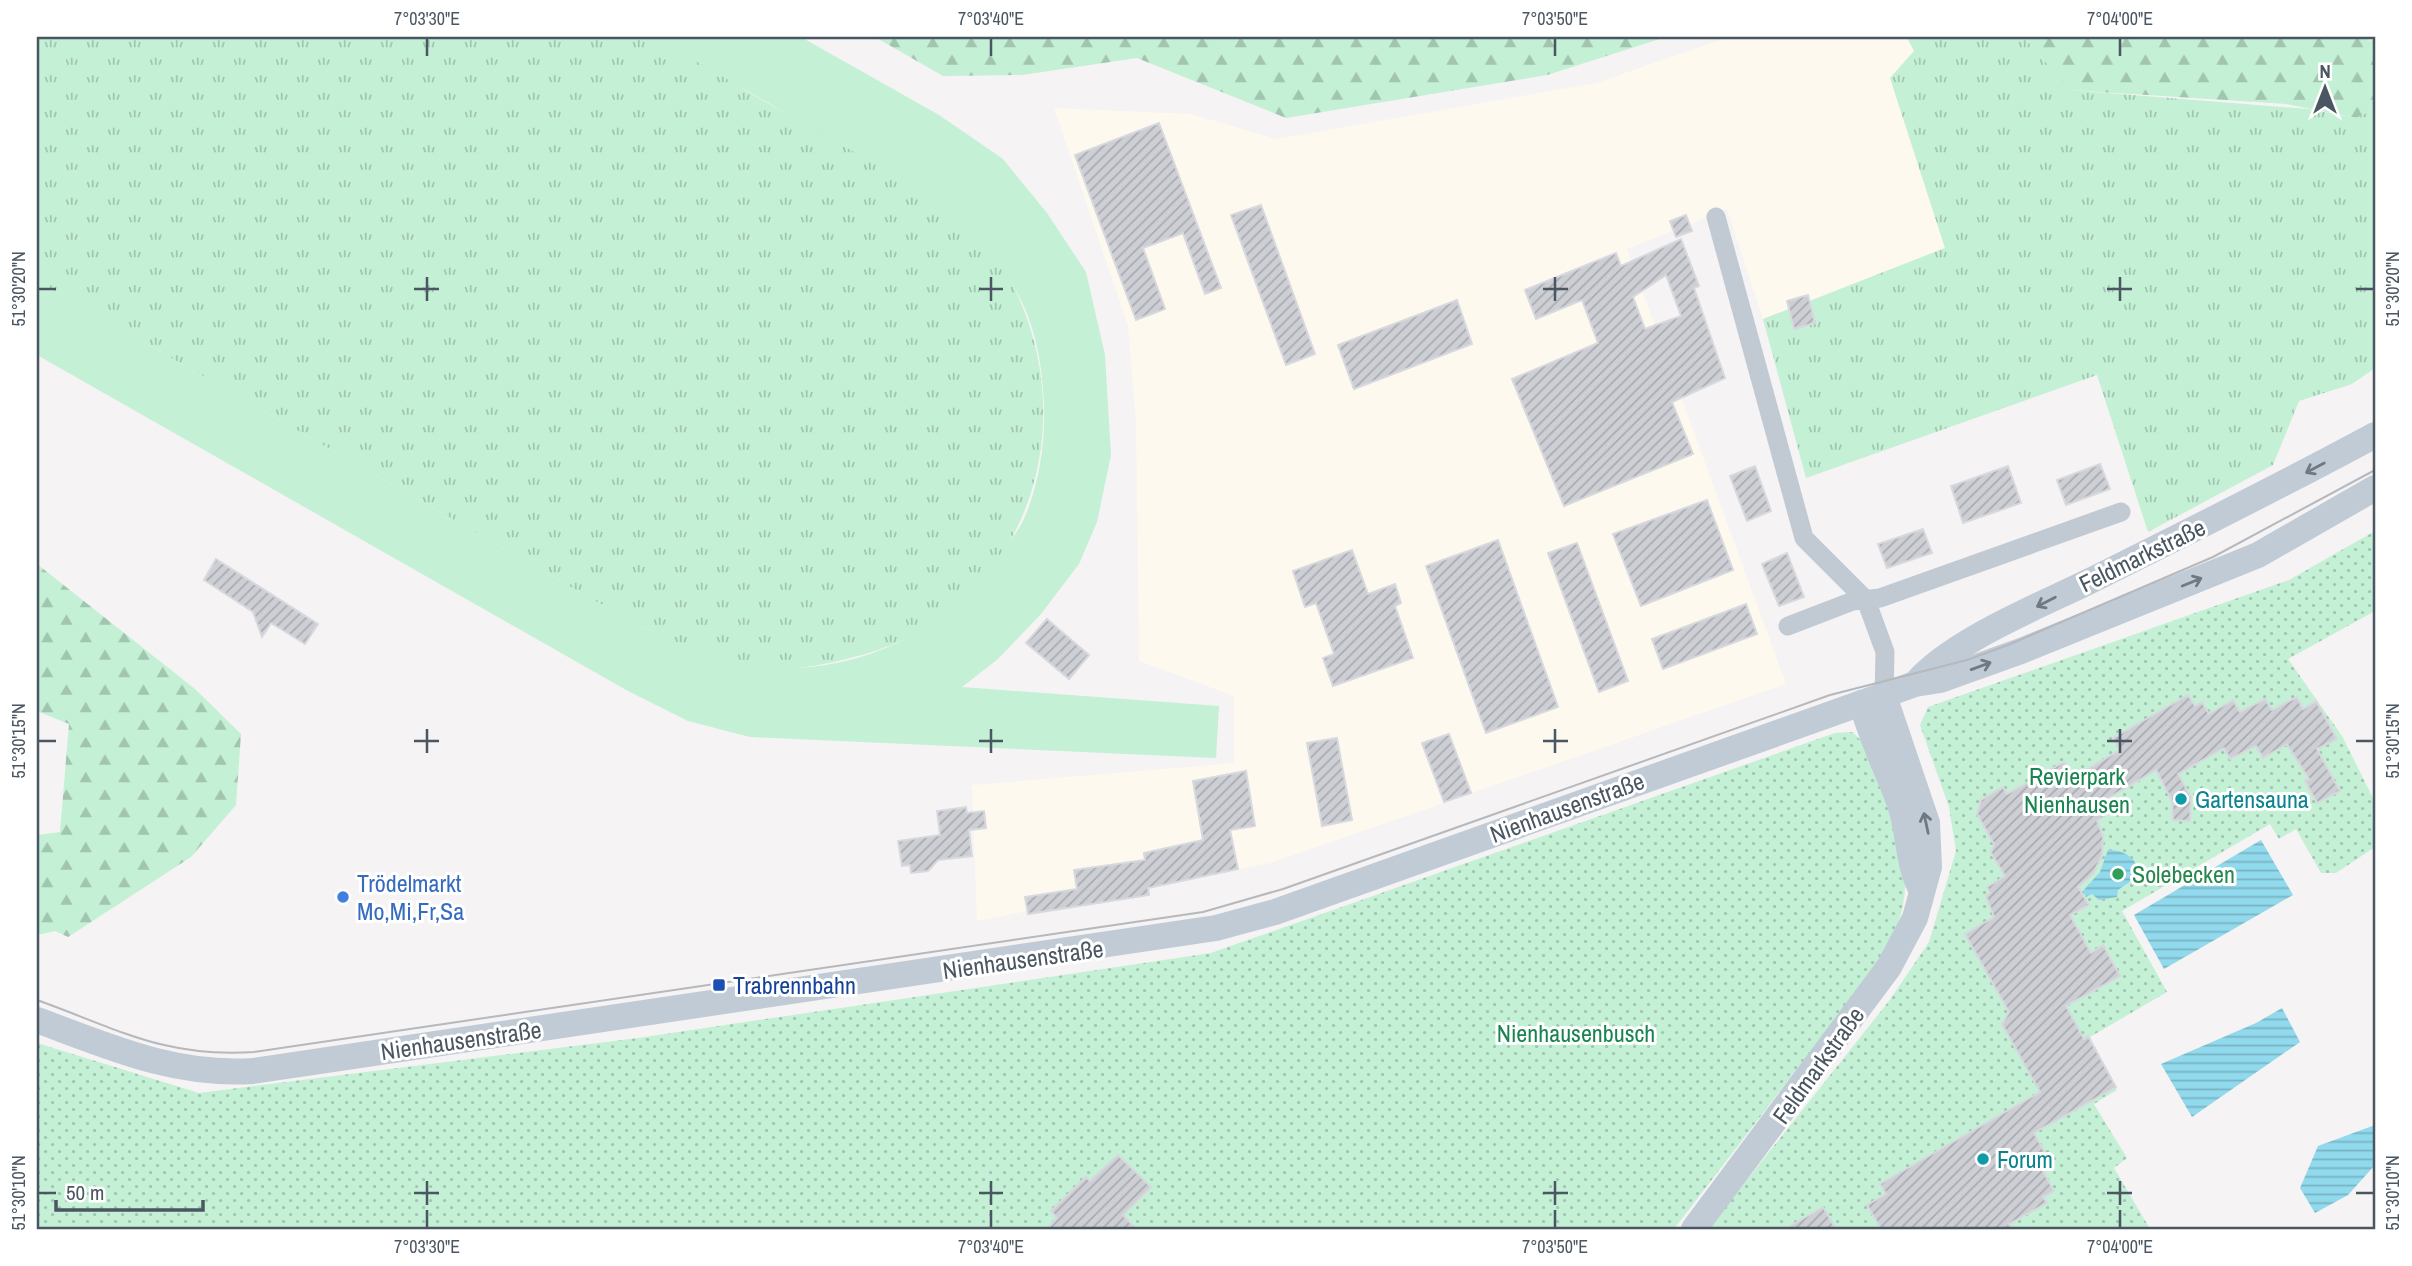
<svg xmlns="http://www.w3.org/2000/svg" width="2412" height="1266" viewBox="0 0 2412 1266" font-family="'Archivo Narrow',sans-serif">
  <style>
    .commercial { fill: #fdf9ef }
    .grass { fill: url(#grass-tufts) }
    .forest { fill: url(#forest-firs) }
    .park { fill: url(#park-dots) }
    .garden { fill: #c4f0d5 }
    .water { fill: url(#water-rules) }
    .building { fill: url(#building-hatch); stroke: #d7d9de; stroke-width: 2; fill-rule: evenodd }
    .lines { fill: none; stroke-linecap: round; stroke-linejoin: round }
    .street { stroke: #c1cad2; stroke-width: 19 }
    .secondary { stroke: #c1cbd6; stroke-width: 26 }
    .tram { stroke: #b5b8bd; stroke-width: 2 }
    .oneway { stroke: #6e7984 }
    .ticks { fill: none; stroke: #4a5661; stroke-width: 2.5 }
    .culture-dot { fill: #0f9aa8; stroke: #fff; stroke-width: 2.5 }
    .leisure-dot { fill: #2e9e5b; stroke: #fff; stroke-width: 2.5 }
    .shop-dot { fill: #3f7fe0; stroke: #fff; stroke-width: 2.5 }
    .transit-dot { fill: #1a4fb4; stroke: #fff; stroke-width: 2.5 }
    .labels { text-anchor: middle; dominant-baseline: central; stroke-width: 6; stroke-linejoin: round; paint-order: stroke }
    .street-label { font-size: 24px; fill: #4a5661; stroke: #fff }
    .park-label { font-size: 24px; fill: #19844f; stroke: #fff }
    .culture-label { font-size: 24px; fill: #0d838f; stroke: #fff; text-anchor: start }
    .leisure-label { font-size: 24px; fill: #27864d; stroke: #fff; text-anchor: start }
    .shop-label { font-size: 24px; fill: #366cbe; stroke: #fff; text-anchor: start }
    .transit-label { font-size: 24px; fill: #164399; stroke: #fff; text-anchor: start }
    .neatline { fill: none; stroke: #4a5661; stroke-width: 2.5 }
    .ticks-label { font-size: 18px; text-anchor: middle; fill: #4a5661 }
  </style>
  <defs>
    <pattern id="grass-tufts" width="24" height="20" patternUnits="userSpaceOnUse" patternTransform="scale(1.75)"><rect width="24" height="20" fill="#c4f0d5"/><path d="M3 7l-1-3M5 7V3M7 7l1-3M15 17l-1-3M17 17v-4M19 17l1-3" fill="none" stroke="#a1c5b0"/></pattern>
    <pattern id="forest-firs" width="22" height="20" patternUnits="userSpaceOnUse" patternTransform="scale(1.75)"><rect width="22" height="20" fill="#c4f0d5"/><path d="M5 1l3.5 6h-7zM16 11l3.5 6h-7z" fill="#a1c5b0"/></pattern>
    <pattern id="park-dots" width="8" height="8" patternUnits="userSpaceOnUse" patternTransform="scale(1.75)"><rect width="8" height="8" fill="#c4f0d5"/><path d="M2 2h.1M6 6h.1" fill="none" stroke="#a1c5b0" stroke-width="1.8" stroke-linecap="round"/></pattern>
    <pattern id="water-rules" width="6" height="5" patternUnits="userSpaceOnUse" patternTransform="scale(1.75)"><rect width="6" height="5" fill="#91d9ec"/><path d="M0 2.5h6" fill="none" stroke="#78b3c3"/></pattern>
    <pattern id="building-hatch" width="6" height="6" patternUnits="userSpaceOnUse" patternTransform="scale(1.75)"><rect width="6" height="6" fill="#cdcfd5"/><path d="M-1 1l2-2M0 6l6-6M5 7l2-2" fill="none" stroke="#a8abb0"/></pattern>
  </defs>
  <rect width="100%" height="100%" fill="#f5f3f3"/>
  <polygon class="commercial" points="1729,37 1906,37 1914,51 1890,78 1945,248 1763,319 1727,209 1627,249 1786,684 1271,863 977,921 972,785 1234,763 1234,696 1139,661 1136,424 1128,326 1054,108 1191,114 1276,139 1596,83"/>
  <g class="grass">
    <path d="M 37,37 C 193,37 349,37 506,37 C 541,37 576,37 612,37 C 625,37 643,34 656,38 C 684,49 727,79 755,96 C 838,143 978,206 1018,296 C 1085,445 1015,621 850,658 C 819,666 786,672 754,667 C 711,660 669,639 630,621 L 37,281 Z"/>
    <polygon points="1907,37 2024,37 2070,90 2308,109 2356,118 2375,109 2375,368 2352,384 2299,401 2273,465 2148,532 2097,375 1806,478 1763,319 1945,248 1890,78 1914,51"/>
  </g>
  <g class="forest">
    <polygon points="875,37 1666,37 1547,75 1286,118 1137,58 1022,75 943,76"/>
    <polygon points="2024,37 2367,37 2370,41 2375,38 2375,109 2356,118 2286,104 2070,90"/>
    <polygon points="37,564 195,689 241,734 236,805 191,857 68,937 55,931 37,935 37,835 60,832 69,724 37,711"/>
  </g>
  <g class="park">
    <polygon points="2375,531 2375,611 2288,659 2342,736 2375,802 2375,847 2336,873 2321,873 2296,829 2279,839 2270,824 2122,911 2167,992 2090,1037 2117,1090 2094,1104 2127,1158 2114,1168 2150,1229 1708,1229 1889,1001 1929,942 1956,851 1949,807 1920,725 1928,707 2289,580"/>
    <path d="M 1852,732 C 1874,751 1875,766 1885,792 C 1906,854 1917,891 1886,953 L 1674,1229 L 37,1229 L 37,1043 L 199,1093 L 638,1038 L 1211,953 L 1835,733 Z"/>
  </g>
  <path class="garden" d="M 653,37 L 801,37 L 939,115 L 1003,159 L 1047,213 L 1086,272 L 1105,355 L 1111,455 L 1097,522 L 1079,564 L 1041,614 L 998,659 L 962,687 L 1219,706 L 1216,758 L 750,737 L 688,721 L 628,691 L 37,355 L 37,281 L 630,621 C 687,648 746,674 811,667 C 891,659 961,615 1005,548 C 1011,539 1019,530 1024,519 C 1041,480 1047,432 1043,390 C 1041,357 1033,320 1016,291 C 971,213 893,174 817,131 C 763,100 708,68 653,37 Z"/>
  <g class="water">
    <polygon points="2261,840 2293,895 2164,969 2134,915"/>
    <path d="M 2108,850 C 2124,850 2139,858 2138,876 L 2118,890 L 2117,897 L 2099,900 L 2092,894 L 2086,897 L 2083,891 L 2100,872 Z"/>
    <polygon points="2282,1008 2300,1042 2192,1117 2161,1064 2256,1023"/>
    <polygon points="2375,1125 2375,1165 2348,1195 2315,1213 2300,1188 2318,1146"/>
  </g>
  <g class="building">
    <polygon points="1159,123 1221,288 1205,294 1183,233 1143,248 1165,309 1136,320 1075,155"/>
    <polygon points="1261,205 1315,354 1286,365 1231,215"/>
    <polygon points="1686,215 1692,231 1676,237 1670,221"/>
    <path d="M 1681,239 L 1699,286 L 1694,288 L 1725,378 L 1672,402 L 1693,454 L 1564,506 L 1512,379 L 1598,343 L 1582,300 L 1536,319 L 1525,290 L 1616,253 L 1621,266 ZM 1666,275 L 1681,316 L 1645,329 L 1633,297 Z"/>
    <polygon points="1808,295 1815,323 1794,329 1787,301"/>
    <polygon points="1457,300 1472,344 1354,389 1338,345"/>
    <polygon points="2100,464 2110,489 2066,505 2057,480"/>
    <polygon points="1755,466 1771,511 1747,521 1730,476"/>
    <polygon points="2008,466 2021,503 1963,523 1951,486"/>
    <polygon points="1707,500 1733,570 1641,606 1613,534"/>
    <polygon points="1923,529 1932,553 1887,568 1878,544"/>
    <polygon points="1498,540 1558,707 1486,733 1426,566"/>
    <polygon points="1577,543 1628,681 1599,692 1548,553"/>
    <polygon points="1352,550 1368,594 1395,584 1401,603 1395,606 1413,658 1333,686 1323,658 1334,654 1316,603 1305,607 1293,571"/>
    <polygon points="1787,553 1804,597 1779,606 1762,564"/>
    <polygon points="216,559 318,624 305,644 271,623 262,637 253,612 204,580"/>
    <polygon points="1746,604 1757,634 1663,669 1652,639"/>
    <polygon points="1047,619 1089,655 1069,679 1026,643"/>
    <polygon points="2188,695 2195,706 2202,702 2209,714 2233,700 2240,712 2265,699 2272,710 2297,697 2303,709 2316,701 2337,739 2317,749 2340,791 2317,803 2305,781 2309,779 2287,744 2263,758 2256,746 2230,759 2224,748 2178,774 2191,797 2190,821 2173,820 2172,801 2156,770 2102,802 2109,813 2097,821 2103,836 2102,856 2093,874 2078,887 2089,905 2070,915 2091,953 2103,945 2120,976 2066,1006 2084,1039 2088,1036 2116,1087 2034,1133 2047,1156 2038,1162 2054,1191 2043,1197 2047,1203 2009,1224 2012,1229 1881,1229 1867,1205 1886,1194 1880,1184 2040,1092 2002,1024 2009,1012 1965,934 1994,917 1986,896 1990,893 1987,887 2005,876 1991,853 1994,844 1977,814 1981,800 2003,787 2007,794 2064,762 2072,775 2084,771 2120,750 2113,738"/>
    <polygon points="1449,734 1471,793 1444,802 1422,743"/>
    <polygon points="1337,738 1352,820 1322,826 1307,743"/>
    <polygon points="1246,771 1255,826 1230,830 1238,869 1148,888 1149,895 1028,914 1025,897 1077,889 1074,870 1145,860 1144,853 1203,840 1193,781"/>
    <polygon points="966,807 967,813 984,811 986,828 969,830 972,856 938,860 928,871 911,873 910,865 902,866 898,841 940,835 937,811"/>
    <polygon points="1118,1155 1151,1187 1123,1215 1136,1229 1047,1229 1057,1218 1051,1211 1086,1177 1090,1181"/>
    <polygon points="1823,1207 1836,1229 1785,1229"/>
  </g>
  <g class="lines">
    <g class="street">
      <polyline points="1716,217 1804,538 1866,600 1885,652 1884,696"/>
      <polyline points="1788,626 1853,601 1880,598 2121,512"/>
    </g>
    <g class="secondary">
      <path d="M 1916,683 C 1952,641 2039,606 2090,581 C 2186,533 2281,486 2375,435"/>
      <path d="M 1862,703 C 1871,740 1889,772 1901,807 C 1909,834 1908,862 1920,887"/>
      <path d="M 37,1020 C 110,1047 174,1076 253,1071 L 1216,928 L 1275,912 L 1915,684 L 1940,680 L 2021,651 L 2258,555 L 2375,488"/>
      <polyline points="1694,1229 1889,967 1915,918 1929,867 1927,823 1884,696"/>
    </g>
    <path class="tram" d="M 37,1000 C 118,1029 164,1058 254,1052 L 1203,912 L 1283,889 L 1830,695 L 1967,660 L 2008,645 L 2213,557 L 2375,470"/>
  </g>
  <defs><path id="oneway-shaft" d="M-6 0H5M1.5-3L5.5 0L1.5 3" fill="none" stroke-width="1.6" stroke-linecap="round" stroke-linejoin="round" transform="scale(1.75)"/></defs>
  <g class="oneway">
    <use href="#oneway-shaft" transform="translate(2315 468) rotate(152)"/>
    <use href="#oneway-shaft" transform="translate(2192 582) rotate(-22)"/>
    <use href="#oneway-shaft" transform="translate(2046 602) rotate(153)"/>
    <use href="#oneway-shaft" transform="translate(1981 666) rotate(-20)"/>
    <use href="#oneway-shaft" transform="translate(1926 823) rotate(-102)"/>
  </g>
  <path class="ticks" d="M 427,38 L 427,56M 991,38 L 991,56M 1555,38 L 1555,56M 2120,38 L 2120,56M 427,277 L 427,301M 991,277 L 991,301M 1555,277 L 1555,301M 2120,277 L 2120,301M 38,289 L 56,289M 414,289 L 439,289M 979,289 L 1003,289M 1543,289 L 1568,289M 2107,289 L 2132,289M 2356,289 L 2374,289M 427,729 L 427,753M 991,729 L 991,753M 1555,729 L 1555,753M 2120,729 L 2120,753M 38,741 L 56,741M 414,741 L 439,741M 979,741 L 1003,741M 1543,741 L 1568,741M 2107,741 L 2132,741M 2356,741 L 2374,741M 427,1181 L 427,1205M 991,1181 L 991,1205M 1555,1181 L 1555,1205M 2120,1181 L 2120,1205M 38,1193 L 56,1193M 414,1193 L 439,1193M 979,1193 L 1003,1193M 1543,1193 L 1568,1193M 2107,1193 L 2132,1193M 2356,1193 L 2374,1193M 427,1210 L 427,1228M 991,1210 L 991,1228M 1555,1210 L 1555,1228M 2120,1210 L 2120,1228"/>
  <g class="culture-dot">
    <circle cx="2181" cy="799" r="7"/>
    <circle cx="1983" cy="1159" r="7"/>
  </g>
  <circle class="leisure-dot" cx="2118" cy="874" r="7"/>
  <circle class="shop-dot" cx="343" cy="897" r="7"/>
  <rect class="transit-dot" x="712" y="978" width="14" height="14" rx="3.5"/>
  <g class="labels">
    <g class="street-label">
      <text transform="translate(2142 555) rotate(-26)">Feldmarkstraße</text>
      <text transform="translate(1567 807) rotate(-20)">Nienhausenstraße</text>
      <text transform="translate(1023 959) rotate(-8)">Nienhausenstraße</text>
      <text transform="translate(461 1040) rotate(-8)">Nienhausenstraße</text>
      <text transform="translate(1818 1065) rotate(-54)">Feldmarkstraße</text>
    </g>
    <g class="park-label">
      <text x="2077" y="776">Revierpark<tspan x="2077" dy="28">Nienhausen</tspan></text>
      <text x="1576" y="1033">Nienhausenbusch</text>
    </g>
    <g class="culture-label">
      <text x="2195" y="799">Gartensauna</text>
      <text x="1997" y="1159">Forum</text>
    </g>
    <g class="leisure-label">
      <text x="2132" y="874">Solebecken</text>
    </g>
    <g class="shop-label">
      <text x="357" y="883">Trödelmarkt<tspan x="357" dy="28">Mo,Mi,Fr,Sa</tspan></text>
    </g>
    <g class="transit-label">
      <text x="733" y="985">Trabrennbahn</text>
    </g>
  </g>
  <rect width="2412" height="1266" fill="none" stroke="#ffffff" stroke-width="77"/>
  <g transform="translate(2325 88)" stroke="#ffffff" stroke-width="5" paint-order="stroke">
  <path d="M0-5L12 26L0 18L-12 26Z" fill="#4a5661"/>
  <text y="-10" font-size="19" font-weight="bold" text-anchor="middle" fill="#4a5661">N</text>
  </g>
  <path d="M56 1200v10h147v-10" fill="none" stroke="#4a5661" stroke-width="3.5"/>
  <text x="66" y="1200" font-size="21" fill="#4a5661" stroke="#ffffff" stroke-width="5" paint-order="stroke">50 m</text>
  <rect x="38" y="38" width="2336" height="1190" class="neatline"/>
  <g class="ticks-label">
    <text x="427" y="25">7°03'30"E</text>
    <text x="991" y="25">7°03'40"E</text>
    <text x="1555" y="25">7°03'50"E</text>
    <text x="2120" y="25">7°04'00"E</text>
    <text transform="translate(19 289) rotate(-90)" y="6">51°30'20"N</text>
    <text transform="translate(2393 289) rotate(-90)" y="6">51°30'20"N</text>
    <text transform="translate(19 741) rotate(-90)" y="6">51°30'15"N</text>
    <text transform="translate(2393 741) rotate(-90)" y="6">51°30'15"N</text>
    <text transform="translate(19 1193) rotate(-90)" y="6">51°30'10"N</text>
    <text transform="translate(2393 1193) rotate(-90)" y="6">51°30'10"N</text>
    <text x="427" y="1253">7°03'30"E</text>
    <text x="991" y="1253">7°03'40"E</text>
    <text x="1555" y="1253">7°03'50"E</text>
    <text x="2120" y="1253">7°04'00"E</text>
  </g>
</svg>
